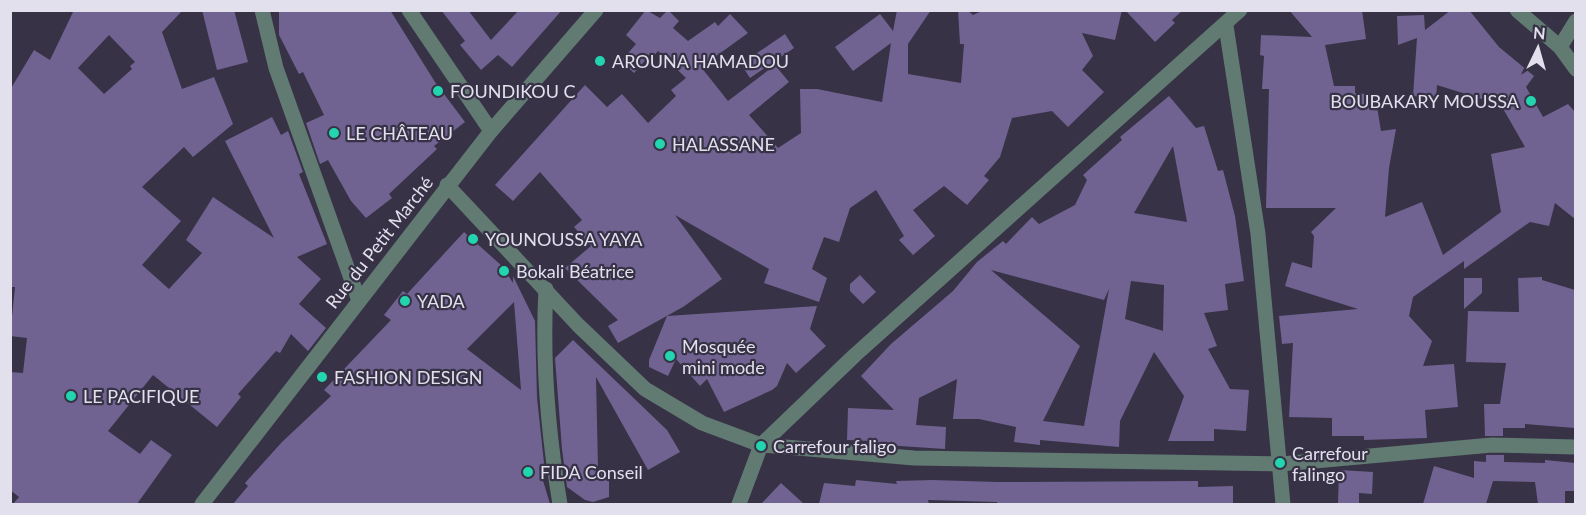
<svg xmlns="http://www.w3.org/2000/svg" width="1586" height="515" viewBox="0 0 1586 515" font-family="Lato,sans-serif">
  <style>
    .building { fill: #706391; fill-rule: evenodd }
    .lines { fill: none; stroke-linecap: round; stroke-linejoin: round }
    .minor { stroke: #617a72; stroke-width: 15 }
    .poi-dot { fill: #22d5af; stroke: #373246; stroke-width: 2 }
    .labels { text-anchor: middle; dominant-baseline: central; stroke-width: 4.5; stroke-linejoin: round; paint-order: stroke }
    .poi-label { font-size: 18px; fill: #e3e0ed; stroke: #373246; text-anchor: start }
    .street-label { font-size: 18px; fill: #e3e0ed; stroke: #373246 }
  </style>
  <rect width="100%" height="100%" fill="#373246"/>
  <g class="building">
    <path d="M 74,10 L 183,10 L 162,32 L 182,89 L 214,77 L 233,124 L 193,157 L 184,147 L 142,187 L 181,221 L 142,265 L 169,289 L 202,253 L 186,240 L 213,197 L 274,238 L 225,141 L 272,117 L 281,135 L 288,131 L 303,172 L 299,174 L 327,244 L 297,257 L 321,279 L 299,304 L 326,328 L 308,351 L 291,334 L 280,353 L 276,351 L 238,394 L 241,397 L 217,427 L 153,375 L 108,431 L 140,454 L 151,440 L 172,455 L 137,504 L 13,504 L 19,497 L 10,490 L 10,372 L 23,373 L 27,338 L 10,336 L 15,287 L 10,287 L 10,90 L 34,50 L 50,60 ZM 109,35 L 135,62 L 130,66 L 132,69 L 104,94 L 78,68 Z"/>
    <polygon points="202,10 234,10 248,62 217,70"/>
    <polygon points="279,10 390,10 435,82 465,122 434,146 437,149 389,194 392,198 366,218 351,201 328,160 320,164 306,123 324,115 303,72 299,74 279,35"/>
    <polygon points="441,10 468,10 491,40 519,10 562,10 512,67 498,55 481,70 460,45 465,41"/>
    <polygon points="646,10 660,18 668,10 679,21 673,28 688,41 715,22 718,26 730,14 748,33 701,67 728,101 775,65 789,82 749,115 778,148 801,133 800,89 817,89 882,102 891,43 853,71 835,47 880,14 893,31 897,10 931,10 908,44 908,74 961,83 964,44 960,44 958,10 967,10 973,15 984,10 1122,10 1115,40 1082,33 1093,56 1082,70 1104,92 1068,127 1052,111 1012,118 1000,157 984,176 989,180 967,205 944,186 913,210 935,236 913,255 899,240 904,236 876,190 850,208 839,242 824,237 812,269 827,278 819,302 764,283 769,269 675,215 722,279 683,307 618,343 608,326 618,320 565,268 591,246 574,227 582,220 540,172 513,201 495,185 585,85 607,107 622,94 648,123 676,96 671,90 686,78 658,51 653,57 650,55 634,73 621,61 636,44 626,35"/>
    <polygon points="1125,10 1183,10 1172,20 1175,23 1155,42"/>
    <polygon points="1289,10 1362,10 1366,39 1325,45 1334,86 1355,86 1355,93 1375,95 1381,131 1396,129 1389,168 1385,217 1422,202 1443,255 1501,212 1491,154 1525,147 1501,105 1437,85 1436,98 1413,96 1417,38 1398,45 1397,16 1424,15 1425,30 1451,10 1469,10 1499,47 1534,76 1526,87 1543,117 1568,104 1575,112 1575,219 1555,203 1549,226 1530,222 1464,269 1464,261 1413,297 1409,316 1432,341 1423,366 1454,364 1458,407 1425,410 1427,438 1364,440 1364,436 1332,436 1332,418 1289,417 1293,343 1282,344 1279,316 1358,309 1285,286 1292,262 1312,268 1314,236 1311,232 1336,208 1266,208 1269,89 1262,89 1264,56 1260,55 1261,35 1312,37"/>
    <polygon points="785,34 794,48 750,78 741,64"/>
    <path d="M 1169,96 L 1196,128 L 1204,126 L 1218,171 L 1223,170 L 1235,216 L 1244,281 L 1225,284 L 1228,310 L 1204,313 L 1217,346 L 1208,349 L 1230,389 L 1249,390 L 1246,431 L 1214,429 L 1214,441 L 1168,441 L 1184,396 L 1154,352 L 1120,421 L 1119,447 L 1040,440 L 1040,445 L 1014,442 L 1016,427 L 979,419 L 953,419 L 957,379 L 919,398 L 916,425 L 946,427 L 945,449 L 870,444 L 870,441 L 847,440 L 848,408 L 894,410 L 861,376 L 891,344 L 953,291 L 977,262 L 1003,241 L 1006,244 L 1032,217 L 1039,224 L 1075,205 L 1087,180 L 1083,175 L 1122,140 L 1120,137 ZM 1173,146 L 1187,222 L 1134,213 ZM 991,270 L 1104,300 L 1109,289 L 1084,426 L 1043,421 L 1080,346 ZM 1131,281 L 1164,285 L 1163,331 L 1125,319 Z"/>
    <path d="M 464,232 L 502,266 L 513,283 L 513,276 L 535,321 L 537,398 L 545,472 L 539,467 L 550,504 L 233,504 L 248,486 L 245,483 L 282,442 L 331,396 L 324,390 L 391,320 L 384,315 L 403,291 L 407,294 ZM 514,302 L 521,390 L 467,349 Z"/>
    <polygon points="860,275 876,292 863,304 850,291 850,284"/>
    <polygon points="1542,277 1542,280 1575,290 1575,428 1525,424 1525,428 1503,428 1503,436 1485,436 1484,404 1500,404 1506,363 1466,362 1468,311 1519,312 1518,278"/>
    <polygon points="1464,278 1482,278 1482,293 1464,309"/>
    <polygon points="817,306 810,329 826,346 796,373 787,363 777,386 772,390 724,412 707,379 700,386 676,359 668,376 649,367 649,360 667,316"/>
    <polygon points="573,340 667,430 680,452 648,470 596,377 598,468 609,481 609,497 593,502 585,500 567,487 562,449 555,358"/>
    <polygon points="1486,455 1504,455 1504,462 1545,463 1545,460 1575,463 1575,491 1565,491 1565,504 1538,504 1535,482 1493,481 1486,504 1423,504 1434,466 1474,478 1474,461 1486,462"/>
    <polygon points="1339,470 1373,472 1372,494 1359,493 1359,504 1338,504"/>
    <polygon points="856,480 897,484 896,481 932,480 997,482 1198,481 1198,487 1233,486 1233,504 997,504 997,502 928,500 929,504 819,504 824,483 855,486"/>
    <polygon points="781,483 804,504 761,504"/>
  </g>
  <g class="lines">
    <g class="minor">
      <polyline points="262,10 276,68 358,298"/>
      <polyline points="409,10 491,131"/>
      <polyline points="1517,10 1560,47 1576,69"/>
      <polyline points="1226,26 1258,234 1283,504"/>
      <polyline points="1560,47 1576,21"/>
      <polyline points="447,185 578,325 645,389 702,423 761,445 914,458 1281,464 1492,445 1576,447"/>
      <path d="M 546,289 C 542,361 548,433 560,504"/>
      <polyline points="202,504 491,131 596,10"/>
      <polyline points="739,504 761,445 855,355 1240,10"/>
    </g>
  </g>
  <g class="poi-dot">
    <circle cx="600" cy="61" r="6"/>
    <circle cx="438" cy="91" r="6"/>
    <circle cx="1531" cy="101" r="6"/>
    <circle cx="334" cy="133" r="6"/>
    <circle cx="660" cy="144" r="6"/>
    <circle cx="473" cy="239" r="6"/>
    <circle cx="504" cy="271" r="6"/>
    <circle cx="405" cy="301" r="6"/>
    <circle cx="670" cy="356" r="6"/>
    <circle cx="322" cy="377" r="6"/>
    <circle cx="71" cy="396" r="6"/>
    <circle cx="761" cy="446" r="6"/>
    <circle cx="1280" cy="463" r="6"/>
    <circle cx="528" cy="472" r="6"/>
  </g>
  <g class="labels">
    <g class="poi-label">
      <text x="612" y="61">AROUNA HAMADOU</text>
      <text x="450" y="91">FOUNDIKOU C</text>
      <text x="1519" y="101" text-anchor="end">BOUBAKARY MOUSSA</text>
      <text x="346" y="133">LE CHÂTEAU</text>
      <text x="672" y="144">HALASSANE</text>
      <text x="485" y="239">YOUNOUSSA YAYA</text>
      <text x="516" y="271">Bokali Béatrice</text>
      <text x="417" y="301">YADA</text>
      <text x="682" y="346">Mosquée<tspan x="682" dy="21">mini mode</tspan></text>
      <text x="334" y="377">FASHION DESIGN</text>
      <text x="83" y="396">LE PACIFIQUE</text>
      <text x="773" y="446">Carrefour faligo</text>
      <text x="1292" y="453">Carrefour<tspan x="1292" dy="21">falingo</tspan></text>
      <text x="540" y="472">FIDA Conseil</text>
    </g>
    <g class="street-label">
      <text transform="translate(379 242) rotate(-52)">Rue du Petit Marché</text>
    </g>
  </g>
  <rect width="1586" height="515" fill="none" stroke="#e3e0ed" stroke-width="24"/>
  <g transform="translate(1538 48) rotate(5)" stroke="#373246" stroke-width="4.5" paint-order="stroke">
  <path d="M0-4.5L10 22L0 15L-10 22Z" fill="#e3e0ed"/>
  <text y="-9" font-size="16" font-weight="bold" text-anchor="middle" fill="#e3e0ed">N</text>
  </g>
</svg>
